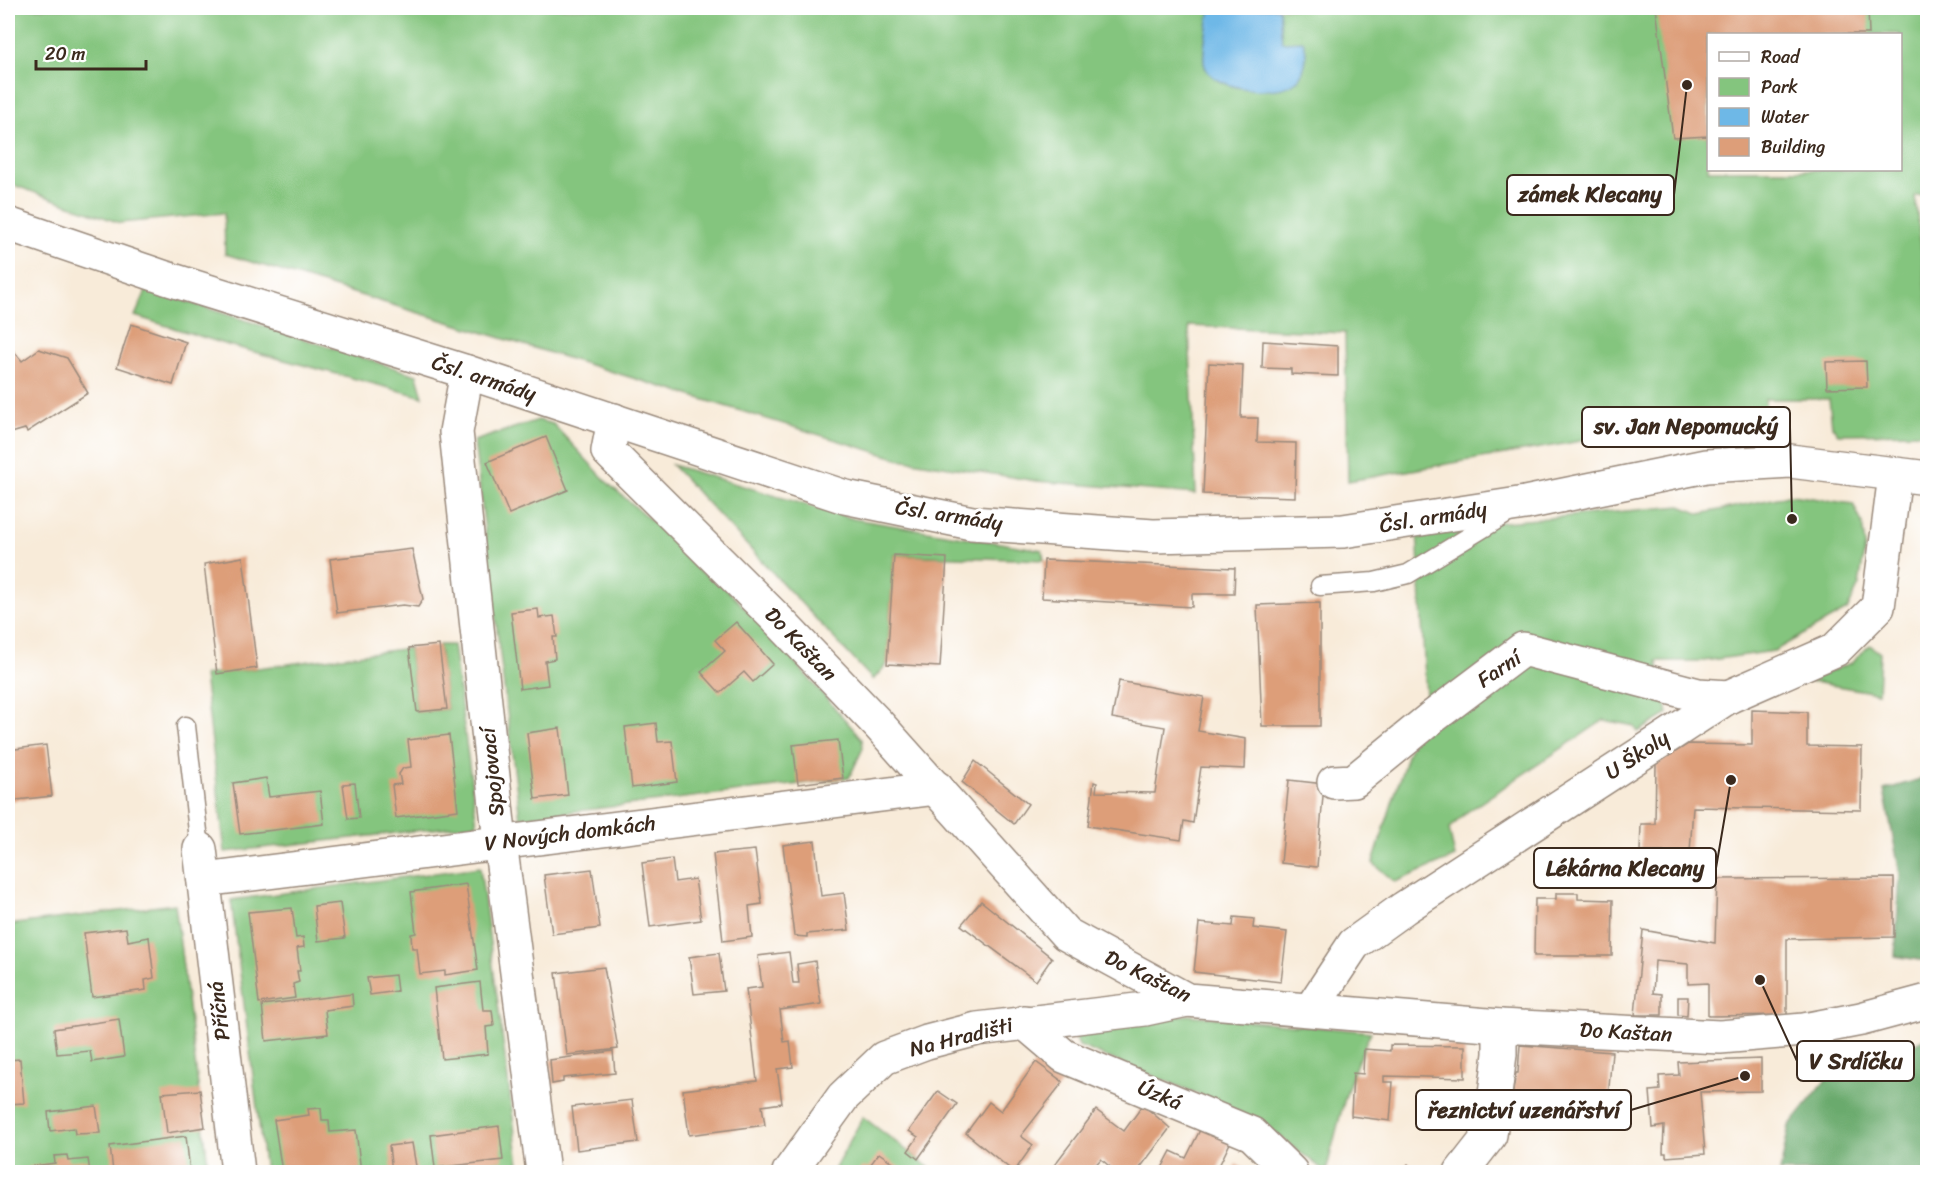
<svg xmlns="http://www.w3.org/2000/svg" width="1935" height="1180" viewBox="0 0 1935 1180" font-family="Sriracha,sans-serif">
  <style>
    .green { fill: #84c57e; stroke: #60784e; stroke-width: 1.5; fill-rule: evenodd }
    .forest { fill: #6baa6d; stroke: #536a46; stroke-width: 1.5 }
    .water { fill: #6eb8e7; stroke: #547182; stroke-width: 1.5 }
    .building { fill: #dd9e79 }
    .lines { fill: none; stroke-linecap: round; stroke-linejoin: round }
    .service-casing { stroke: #9a8a7c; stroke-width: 21 }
    .minor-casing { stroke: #9a8a7c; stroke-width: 36 }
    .service { stroke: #fff; stroke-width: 18 }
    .minor { stroke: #fff; stroke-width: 33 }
    .labels { text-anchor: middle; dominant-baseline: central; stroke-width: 6; stroke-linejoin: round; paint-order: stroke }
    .street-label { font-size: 21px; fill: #3b2a1e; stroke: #fff }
    .leader { fill: none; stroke: #3b2a1e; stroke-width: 2 }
    .callout-dot { fill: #3b2a1e; stroke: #fff; stroke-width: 2 }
    .callout { fill: #fff; stroke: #3b2a1e; stroke-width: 2 }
    .callout-label { font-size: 22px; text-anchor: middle; font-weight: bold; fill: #3b2a1e }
  </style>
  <rect width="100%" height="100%" fill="#fff"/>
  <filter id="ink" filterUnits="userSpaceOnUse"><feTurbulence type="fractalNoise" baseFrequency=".0167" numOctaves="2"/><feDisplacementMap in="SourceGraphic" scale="12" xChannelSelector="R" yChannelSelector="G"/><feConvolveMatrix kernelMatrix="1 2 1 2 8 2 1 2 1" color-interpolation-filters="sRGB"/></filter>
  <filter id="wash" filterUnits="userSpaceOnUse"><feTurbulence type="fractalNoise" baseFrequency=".008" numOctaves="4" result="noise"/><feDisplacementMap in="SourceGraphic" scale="24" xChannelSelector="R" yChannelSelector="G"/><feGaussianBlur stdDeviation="1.35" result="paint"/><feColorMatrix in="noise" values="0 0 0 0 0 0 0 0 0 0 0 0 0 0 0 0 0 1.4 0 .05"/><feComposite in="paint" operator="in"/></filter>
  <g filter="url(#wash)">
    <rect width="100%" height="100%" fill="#f8ebd9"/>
    <g class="green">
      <path d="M 8,8 L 1927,8 L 1927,194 L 1915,196 L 1928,303 L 1927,433 L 1838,434 L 1832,426 L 1829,399 L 1765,399 L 1765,424 L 1761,431 L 1661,441 L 1658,432 L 1633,432 L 1348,481 L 1345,333 L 1189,326 L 1196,494 L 1036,481 L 899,459 L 225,254 L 224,213 L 120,223 L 8,183 ZM 1708,34 L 1900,34 L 1900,170 L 1708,170 Z"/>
      <polygon points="147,289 417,375 423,397 228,345 135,316"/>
      <polygon points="538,420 553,424 610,485 699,562 762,625 862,739 863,748 849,778 520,818 474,441"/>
      <polygon points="672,465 854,519 1042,550 1044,560 894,555 887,664 873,680"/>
      <polygon points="1792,495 1853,504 1862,523 1865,546 1859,585 1847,610 1774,651 1704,661 1657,661 1668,714 1638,732 1634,726 1604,720 1467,812 1449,829 1455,857 1395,882 1373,863 1426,696 1417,530 1681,506 1700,514"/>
      <polygon points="439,645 453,645 477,824 225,852 204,675 409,648 417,712 447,709"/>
      <polygon points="1870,645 1880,653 1878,693 1807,681 1851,663"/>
      <polygon points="480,867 520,1172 265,1172 231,900"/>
      <polygon points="175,904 209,1172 8,1172 8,925"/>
      <path d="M 1187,1015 L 1371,1032 C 1348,1076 1338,1124 1326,1172 L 1282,1138 L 1228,1106 L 1079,1046 L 1075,1036 L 1085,1028 Z"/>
      <polygon points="863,1117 935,1172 833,1172"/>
    </g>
    <g class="forest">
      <polygon points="1927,777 1928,777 1927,961 1895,956 1900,874 1884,790"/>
      <polygon points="1927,1037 1927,1172 1780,1172 1789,1126 1845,1056 1903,1050"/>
    </g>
    <path class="water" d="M 1210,8 L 1279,8 L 1282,42 L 1303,41 C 1309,53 1306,74 1294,83 C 1276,97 1208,90 1204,63 C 1202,46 1208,24 1210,8 Z"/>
    <g id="blocks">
      <g class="building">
        <polygon points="1656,8 1868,8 1869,34 1708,34 1708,136 1673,138"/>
        <polygon points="131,324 186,342 173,385 117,367"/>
        <polygon points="1263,341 1338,346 1338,376 1291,374 1291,369 1262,368"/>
        <polygon points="8,344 22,361 39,349 67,358 88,393 27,432 25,429 8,434"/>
        <polygon points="1866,361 1867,387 1827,388 1826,362"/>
        <polygon points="1209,363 1243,365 1241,418 1258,418 1257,442 1296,443 1295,497 1203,494"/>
        <polygon points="546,437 568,490 509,514 487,462"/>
        <polygon points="412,549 423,599 418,607 403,605 337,613 330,559"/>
        <polygon points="894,555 947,558 940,667 887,664"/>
        <polygon points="243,557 257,668 217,674 204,564"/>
        <polygon points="1044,560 1235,568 1234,594 1192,594 1192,607 1042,598"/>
        <polygon points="1320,603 1320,726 1262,726 1257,605"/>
        <polygon points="538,609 539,618 554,616 557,637 553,637 555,659 545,661 548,685 520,689 511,612"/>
        <polygon points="736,622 773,664 753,682 744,672 720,693 701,672 725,651 715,640"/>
        <polygon points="439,645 447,709 417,712 409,648"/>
        <polygon points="1119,681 1204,697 1198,731 1246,739 1245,769 1201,767 1193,823 1184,821 1181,840 1088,826 1094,782 1097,783 1096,792 1155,793 1165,727 1112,718"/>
        <polygon points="1752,710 1807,712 1807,746 1862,747 1861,810 1693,807 1690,852 1640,852 1641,824 1655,824 1656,764 1688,744 1752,745"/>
        <polygon points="656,723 658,742 672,741 677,782 632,788 625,727"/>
        <polygon points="560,728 568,795 535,799 527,733"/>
        <polygon points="449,735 458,810 396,818 392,785 401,784 399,774 403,768 411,767 408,740"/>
        <polygon points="838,740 843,778 798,784 793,745"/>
        <polygon points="46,745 52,796 8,801 8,750"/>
        <polygon points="975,761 1028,804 1014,824 962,782"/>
        <polygon points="266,778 269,797 320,791 324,824 240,834 233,783"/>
        <polygon points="1289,780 1324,784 1317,867 1281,863"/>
        <polygon points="355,783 359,818 348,819 343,784"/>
        <polygon points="815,841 821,896 844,893 849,930 807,934 807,937 794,936 783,845"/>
        <polygon points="755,850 762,904 749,906 752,937 723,941 713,854"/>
        <polygon points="672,859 675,882 695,879 701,920 650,927 642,863"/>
        <polygon points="592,869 600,928 552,934 544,875"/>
        <polygon points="1894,878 1894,937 1787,939 1787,1015 1708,1016 1708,983 1688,984 1688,964 1655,961 1653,993 1662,994 1662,1015 1635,1015 1643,930 1715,943 1717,879"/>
        <polygon points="466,884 478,970 445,975 445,971 420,974 417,948 412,948 411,934 416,933 411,892"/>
        <polygon points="1556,893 1578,893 1578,899 1613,900 1612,956 1534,956 1535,899 1556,899"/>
        <polygon points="981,901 1052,958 1036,981 961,925"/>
        <polygon points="340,903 345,938 318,941 314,906"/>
        <polygon points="292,908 296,938 303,937 304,947 297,948 300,971 297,971 299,982 293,984 295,998 259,1003 248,912"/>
        <polygon points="1234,917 1254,919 1253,928 1287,932 1281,982 1194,972 1199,923 1233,926"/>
        <polygon points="126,928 128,941 149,937 154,978 145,980 146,990 92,997 84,933"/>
        <polygon points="789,952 793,983 799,983 797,964 815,961 821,1004 780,1010 784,1042 790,1041 793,1067 777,1069 782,1103 762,1106 765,1125 689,1135 683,1090 757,1081 746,989 762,987 758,956"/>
        <polygon points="719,953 724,991 694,994 689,957"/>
        <polygon points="604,967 618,1049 567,1055 556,973"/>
        <polygon points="395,975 397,991 370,995 367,978"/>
        <polygon points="480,982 483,1010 492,1010 494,1026 486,1027 488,1054 442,1059 434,988"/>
        <polygon points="352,994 353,1006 325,1010 328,1034 266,1041 262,1005"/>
        <polygon points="1678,997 1688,997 1687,1016 1678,1015"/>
        <polygon points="119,1019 124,1057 92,1062 90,1051 57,1054 54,1029"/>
        <polygon points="1390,1045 1465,1046 1465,1078 1384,1076 1384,1082 1393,1082 1390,1121 1351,1116 1353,1073 1363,1074 1364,1049 1390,1051"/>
        <polygon points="1520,1045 1612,1052 1608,1099 1564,1095 1562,1122 1509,1115 1516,1073 1518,1073"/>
        <polygon points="613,1051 615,1073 563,1078 563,1082 552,1084 550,1060"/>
        <polygon points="20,1059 24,1103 8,1104 8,1060"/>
        <polygon points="1761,1059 1761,1091 1700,1092 1705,1154 1666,1157 1666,1153 1663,1153 1664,1126 1653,1128 1650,1091 1660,1090 1659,1076 1679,1075 1678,1062"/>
        <polygon points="1036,1062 1063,1082 1021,1136 1033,1145 1014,1172 966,1133 989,1102 1001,1111"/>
        <polygon points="200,1090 205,1127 167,1133 162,1093"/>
        <polygon points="938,1091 957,1104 918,1159 908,1151 918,1137 909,1131"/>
        <polygon points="632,1100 638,1142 577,1150 572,1107"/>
        <polygon points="1143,1105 1170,1128 1137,1172 1116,1172 1101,1159 1089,1172 1049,1172 1096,1110 1124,1131"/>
        <polygon points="96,1106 100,1133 75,1134 74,1128 50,1131 48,1112"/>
        <polygon points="321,1108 322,1120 329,1120 330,1132 356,1130 361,1172 282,1172 274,1120 309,1115 308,1109"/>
        <polygon points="499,1126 503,1160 435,1168 431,1135"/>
        <polygon points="1202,1126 1231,1141 1216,1172 1160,1172 1171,1151 1186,1158"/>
        <polygon points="186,1136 190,1172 113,1172 110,1146"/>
        <polygon points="412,1143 417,1172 392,1172 389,1146"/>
        <polygon points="879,1153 906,1172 858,1172 862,1167 868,1168"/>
        <polygon points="67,1155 68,1161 88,1159 90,1172 28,1172 28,1167 55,1163 54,1156"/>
        <polygon points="1236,1164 1250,1172 1232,1172"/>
        <polygon points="1408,1164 1417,1172 1401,1172"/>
      </g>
    </g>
  </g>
  <g filter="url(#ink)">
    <use href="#blocks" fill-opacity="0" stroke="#9a8a7c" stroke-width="1.5"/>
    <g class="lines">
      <defs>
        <g id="service">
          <polyline points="1320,586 1374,582 1408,574 1508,513"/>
          <polyline points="186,726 200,849"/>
        </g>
        <g id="minor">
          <polyline points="8,224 166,278 467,372 845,497 972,523 1153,536 1343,531 1525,503 1706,466 1790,461 1928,478"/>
          <polyline points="467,372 456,432 500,842 543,1172"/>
          <polyline points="614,420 608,451 777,619 878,724 1066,934 1187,1000 1500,1026 1720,1037 1804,1030 1861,1019 1928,1001"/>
          <polyline points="1334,782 1354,781 1430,719 1523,649 1698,695 1728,697"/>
          <polyline points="200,849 238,1172"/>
          <polyline points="204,880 937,788"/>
          <polyline points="1311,1009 1354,944 1404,908 1728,697 1835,650 1878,607 1895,475"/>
          <polyline points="1024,1022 1064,1056 1252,1134 1291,1172"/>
          <polyline points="789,1172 843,1097 884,1058 927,1042 977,1029 1145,1009 1187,1000"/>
          <polyline points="1461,1172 1490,1135 1500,1054 1500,1026"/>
        </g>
      </defs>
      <use href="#service" class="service-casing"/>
      <use href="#minor" class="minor-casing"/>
      <use href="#service" class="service"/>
      <use href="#minor" class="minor"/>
    </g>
  </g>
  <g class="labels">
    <g class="street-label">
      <text transform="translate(484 378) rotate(18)">Čsl. armády</text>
      <text transform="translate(949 515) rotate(9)">Čsl. armády</text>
      <text transform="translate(1433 517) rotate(-9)">Čsl. armády</text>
      <text transform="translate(801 644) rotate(46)">Do Kaštan</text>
      <text transform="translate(1499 669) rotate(-34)">Farní</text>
      <text transform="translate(1637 755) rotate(-33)">U Školy</text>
      <text transform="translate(492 772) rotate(-96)">Spojovací</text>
      <text transform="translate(570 833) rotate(-7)">V Nových domkách</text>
      <text transform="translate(1148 976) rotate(26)">Do Kaštan</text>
      <text transform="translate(219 1011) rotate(-97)">Příčná</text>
      <text transform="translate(1626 1032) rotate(3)">Do Kaštan</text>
      <text transform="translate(961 1037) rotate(-14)">Na Hradišti</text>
      <text transform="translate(1160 1095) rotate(23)">Úzká</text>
    </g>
  </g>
  <path class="leader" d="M1687 85L1674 195M1792 519L1790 427M1731 780L1716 868M1760 980L1797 1061M1745 1076L1631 1110"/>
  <g class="callout-dot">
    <circle cx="1687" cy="85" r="6"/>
    <circle cx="1792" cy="519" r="6"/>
    <circle cx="1731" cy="780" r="6"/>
    <circle cx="1760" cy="980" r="6"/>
    <circle cx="1745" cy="1076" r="6"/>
  </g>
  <g class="callout">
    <rect x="1507" y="175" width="167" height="40" rx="6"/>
    <rect x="1582" y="407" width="208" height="40" rx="6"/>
    <rect x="1534" y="848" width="182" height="40" rx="6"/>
    <rect x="1797" y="1041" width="117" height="40" rx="6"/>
    <rect x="1416" y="1090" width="215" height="40" rx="6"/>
  </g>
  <g class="callout-label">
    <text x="1590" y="202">zámek Klecany</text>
    <text x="1686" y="434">sv. Jan Nepomucký</text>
    <text x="1625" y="876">Lékárna Klecany</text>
    <text x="1856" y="1069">V Srdíčku</text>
    <text x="1524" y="1118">řeznictví uzenářství</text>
  </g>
  <rect width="1935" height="1180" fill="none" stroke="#fff" stroke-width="30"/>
  <rect x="1707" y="33" width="195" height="138" fill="#ffffff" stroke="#b1aaa5" stroke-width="1.5"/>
  <rect x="1719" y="52" width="30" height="9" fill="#ffffff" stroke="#b1aaa5" stroke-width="1.5"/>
  <text x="1761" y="63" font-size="18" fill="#3b2a1e">Road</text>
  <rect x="1719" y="78" width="30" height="18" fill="#84c57e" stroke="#b1aaa5" stroke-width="1.5"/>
  <text x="1761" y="93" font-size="18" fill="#3b2a1e">Park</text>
  <rect x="1719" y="108" width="30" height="18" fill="#6eb8e7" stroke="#b1aaa5" stroke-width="1.5"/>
  <text x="1761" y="123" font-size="18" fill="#3b2a1e">Water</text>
  <rect x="1719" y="138" width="30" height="18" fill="#dd9e79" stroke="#b1aaa5" stroke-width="1.5"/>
  <text x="1761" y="153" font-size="18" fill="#3b2a1e">Building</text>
  <path d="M36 60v9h110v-9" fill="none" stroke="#3b2a1e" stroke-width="3"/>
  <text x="45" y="60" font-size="18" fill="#3b2a1e" stroke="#ffffff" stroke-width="4.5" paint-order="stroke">20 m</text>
</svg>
